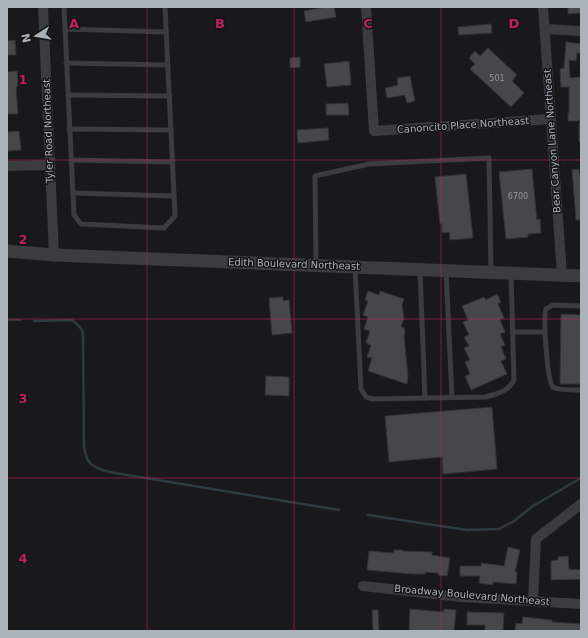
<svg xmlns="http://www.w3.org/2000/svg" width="588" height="638" viewBox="0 0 588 638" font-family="'DejaVu Sans',sans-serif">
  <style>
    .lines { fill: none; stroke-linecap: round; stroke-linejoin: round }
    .stream { stroke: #2f3a3f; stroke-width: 2.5 }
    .building { fill: #46474b; stroke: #333337 }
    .service { stroke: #3a3c40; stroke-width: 5 }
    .minor { stroke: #3a3c40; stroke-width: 10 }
    .tertiary { stroke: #3a3c40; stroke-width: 13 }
    .grid { fill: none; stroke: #c12060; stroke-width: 1; stroke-opacity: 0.55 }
    .labels { text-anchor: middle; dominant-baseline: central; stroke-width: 3; stroke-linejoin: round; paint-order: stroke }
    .number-label { font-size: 8px; fill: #92979e }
    .street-label { font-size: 10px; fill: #acb2ba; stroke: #141416 }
    .grid-label { font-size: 13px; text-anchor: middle; font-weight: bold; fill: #c12060; stroke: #141416; stroke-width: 3; stroke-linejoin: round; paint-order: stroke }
  </style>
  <rect width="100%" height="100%" fill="#19191b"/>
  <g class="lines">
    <g class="stream">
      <polyline points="7,320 20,320"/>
      <path d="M 34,321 L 72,320 L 80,327 L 83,333 L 84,446 C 86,464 92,467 109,472 L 339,510"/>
      <polyline points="368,515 467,530 499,529 514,521 533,506 581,478"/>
    </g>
  </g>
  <g class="building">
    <polygon points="326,7 334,7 336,17 306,22 304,11"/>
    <polygon points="568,7 581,7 581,13 568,14"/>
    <polygon points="491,24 492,33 459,35 458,27"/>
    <polygon points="15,40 16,55 7,55 7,41"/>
    <polygon points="566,42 581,44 581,53 577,53 576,61 569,60 570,78 581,77 581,121 568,121 568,113 569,113 569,87 561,87 560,69 564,68"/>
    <polygon points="488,48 517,75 512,81 524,93 511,107 470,69 475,64 469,58 475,51 480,56"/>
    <polygon points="300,57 300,67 290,68 290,58"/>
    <polygon points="349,61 351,85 327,87 324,64"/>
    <polygon points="17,71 18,86 16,87 18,114 7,114 7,72"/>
    <polygon points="410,76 415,101 407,103 405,95 387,98 385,88 398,85 397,78"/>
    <polygon points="348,103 349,115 326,115 326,104"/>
    <polygon points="328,128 329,140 298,143 297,130"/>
    <polygon points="19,131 21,150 7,151 7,132"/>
    <polygon points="532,169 537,220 540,219 541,233 528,234 528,237 506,239 499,172"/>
    <polygon points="579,169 581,182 581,220 576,220 572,170"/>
    <polygon points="466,174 473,238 450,240 449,232 442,233 442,223 440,224 435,177"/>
    <polygon points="368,291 379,295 380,291 404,299 402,305 404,318 401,327 404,328 405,333 404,336 408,376 407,384 368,371 372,358 367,357 371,345 366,343 370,331 364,329 368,317 363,315 368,301 365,300"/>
    <polygon points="497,294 501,302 498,304 504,318 500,320 505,332 500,334 505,345 501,347 506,359 501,361 507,374 471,390 465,376 470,374 465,362 470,360 464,348 469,346 464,337 469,335 463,322 468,320 462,306 484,297 486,300"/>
    <polygon points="283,297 283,301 289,300 292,333 272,335 269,298"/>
    <polygon points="561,314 581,315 581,384 560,384"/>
    <polygon points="266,376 289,377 289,396 265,395"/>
    <polygon points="492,407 497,469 443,474 442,457 389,462 385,416"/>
    <polygon points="508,547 520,550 515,572 517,572 516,584 493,582 493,585 479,583 480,576 460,576 460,566 481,566 481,563 504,566"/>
    <polygon points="394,550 403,550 403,551 432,552 432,555 450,558 447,576 438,575 438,573 425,572 425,574 412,574 367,570 369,551 394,553"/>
    <polygon points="568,556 569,569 581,570 581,579 551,580 551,561 558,560 558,557"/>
    <polygon points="410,609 443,612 444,609 456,610 454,631 409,631"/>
    <polygon points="372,610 378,610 379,631 373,631"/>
    <polygon points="467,612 504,613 503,631 485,631 485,625 467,625"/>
    <polygon points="523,617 552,620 552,622 581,624 581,631 515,631 516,623 522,624"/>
  </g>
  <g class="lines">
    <g class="service">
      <polyline points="64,7 74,215 81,224 164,228 175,216 165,7"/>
      <polyline points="65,29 166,32"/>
      <polyline points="66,63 168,65"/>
      <polyline points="68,95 170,96"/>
      <polyline points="581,125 581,140"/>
      <polyline points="69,129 171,130"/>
      <polyline points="71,160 173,162"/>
      <polyline points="73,193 174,196"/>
      <polyline points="316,264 315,176 369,164 489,158 491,272"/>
      <path d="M 355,267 L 361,389 L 366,397 L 373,399 L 486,397 C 497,394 509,391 514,380 L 511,274"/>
      <polyline points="420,270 425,398"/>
      <polyline points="446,271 452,397"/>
      <path d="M 581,306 L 553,305 L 546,309 C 543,318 547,381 553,387 C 557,390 575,390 581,390"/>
      <polyline points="513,332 545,332"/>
    </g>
    <g class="minor">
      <polyline points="43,7 54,255"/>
      <polyline points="366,7 374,131 551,119"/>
      <polyline points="543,7 562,275"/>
      <polyline points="545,29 581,31"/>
      <polyline points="7,166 50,165"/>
      <polyline points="363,586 461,597 581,604"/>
      <polyline points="533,600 536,539 581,504"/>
    </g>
    <polyline class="tertiary" points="7,251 54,255 581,276"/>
  </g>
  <path class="grid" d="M 147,7 L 147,631M 294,7 L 294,631M 441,7 L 441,631M 7,160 L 581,160M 7,319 L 581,319M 7,478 L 581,478"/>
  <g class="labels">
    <g class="number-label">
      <text x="497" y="78">501</text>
      <text x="518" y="196">6700</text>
    </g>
    <g class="street-label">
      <text transform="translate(463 125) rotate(-4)">Canoncito Place Northeast</text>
      <text transform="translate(48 131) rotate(-92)">Tyler Road Northeast</text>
      <text transform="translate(552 141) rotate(-94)">Bear Canyon Lane Northeast</text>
      <text transform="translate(294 264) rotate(2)">Edith Boulevard Northeast</text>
      <text transform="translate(472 595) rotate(5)">Broadway Boulevard Northeast</text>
    </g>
  </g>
  <g class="grid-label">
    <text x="74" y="28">A</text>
    <text x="220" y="28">B</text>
    <text x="368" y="28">C</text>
    <text x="514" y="28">D</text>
    <text x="23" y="84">1</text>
    <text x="23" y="244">2</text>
    <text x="23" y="403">3</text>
    <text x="23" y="563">4</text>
  </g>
  <rect width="588" height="638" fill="none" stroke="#acb2ba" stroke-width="16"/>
  <g transform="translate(36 36) rotate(258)" stroke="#141416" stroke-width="3" paint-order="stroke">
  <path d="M0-3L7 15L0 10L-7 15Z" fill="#acb2ba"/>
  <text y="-6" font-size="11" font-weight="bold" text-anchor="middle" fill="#acb2ba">N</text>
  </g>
</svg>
